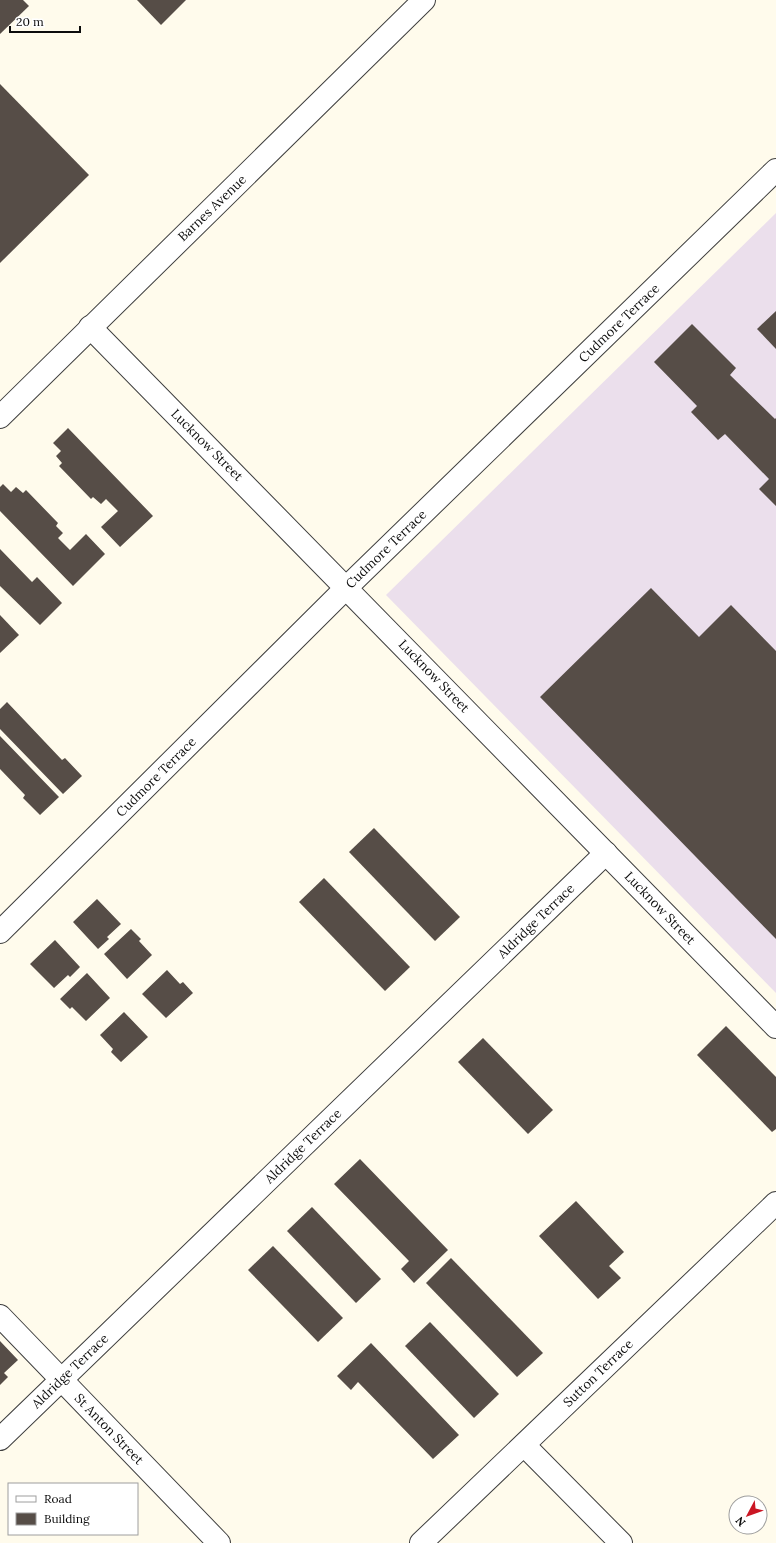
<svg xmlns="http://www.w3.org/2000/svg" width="776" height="1543" viewBox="0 0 776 1543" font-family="Lora,serif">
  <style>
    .industrial { fill: #ebdfec }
    .building { fill: #564d47 }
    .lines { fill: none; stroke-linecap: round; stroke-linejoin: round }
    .minor-casing { stroke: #3f3f3f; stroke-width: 24 }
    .minor { stroke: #fff; stroke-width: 22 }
    .labels { text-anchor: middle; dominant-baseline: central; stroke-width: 4; stroke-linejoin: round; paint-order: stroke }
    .street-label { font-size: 13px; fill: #0c0c0c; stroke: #fff }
  </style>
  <rect width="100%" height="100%" fill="#fffbec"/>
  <polygon class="industrial" points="776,213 776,993 386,595"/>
  <g class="building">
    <polygon points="0,0 23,0 29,6 0,34"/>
    <polygon points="137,0 186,0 161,25"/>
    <polygon points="0,84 89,175 0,263"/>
    <polygon points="776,311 776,349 757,329"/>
    <polygon points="692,324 736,368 730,375 775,419 776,418 776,506 759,489 769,479 725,434 718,440 691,412 697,406 654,362"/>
    <polygon points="68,428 153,516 120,547 101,527 118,511 106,499 101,504 93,497 91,499 59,466 62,463 56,456 61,451 53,443"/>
    <polygon points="3,484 11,492 16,487 23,493 26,490 58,523 56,526 63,533 58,538 70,550 86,534 105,554 73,586 0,511 0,487"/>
    <polygon points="0,549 32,582 37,577 62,603 40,625 0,586"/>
    <polygon points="651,588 699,637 731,605 776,651 776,939 540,697"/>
    <polygon points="0,615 19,635 0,653"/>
    <polygon points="7,702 62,760 65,758 82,776 63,794 0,729 0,709"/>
    <polygon points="0,736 59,797 40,815 23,798 25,795 0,769"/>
    <polygon points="374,828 460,917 435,941 349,852"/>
    <polygon points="324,878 410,967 385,991 299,902"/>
    <polygon points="97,899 121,924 107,937 109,939 98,949 73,922"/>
    <polygon points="131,929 141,939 139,941 152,955 127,979 104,954"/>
    <polygon points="55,940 80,967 70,977 68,975 54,988 30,964"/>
    <polygon points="167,970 180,984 183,982 193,993 166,1018 142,994"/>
    <polygon points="87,973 110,998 86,1021 72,1007 70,1009 60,999"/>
    <polygon points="124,1012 148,1037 121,1062 111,1052 113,1049 100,1035"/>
    <polygon points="726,1026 776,1077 776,1129 772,1132 697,1055"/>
    <polygon points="483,1038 553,1110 528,1134 458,1062"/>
    <polygon points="360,1159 448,1250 414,1283 401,1269 409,1261 334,1184"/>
    <polygon points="576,1201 624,1252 609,1266 621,1278 598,1299 539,1236"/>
    <polygon points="312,1207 381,1279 356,1303 287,1231"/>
    <polygon points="273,1246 343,1318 318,1342 248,1270"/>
    <polygon points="451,1258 543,1353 517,1377 426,1283"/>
    <polygon points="430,1322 499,1394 474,1418 405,1346"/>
    <polygon points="0,1341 18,1360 4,1373 8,1377 0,1385"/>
    <polygon points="371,1343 459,1435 433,1459 358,1382 351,1390 337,1376"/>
  </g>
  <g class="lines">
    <defs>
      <g id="minor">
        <polyline points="90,327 776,1027"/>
        <polyline points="0,417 424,0"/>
        <polyline points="0,932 347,587 776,170"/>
        <polyline points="0,1316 219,1543"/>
        <polyline points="0,1439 606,853"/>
        <polyline points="524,1445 621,1543"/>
        <polyline points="421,1543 776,1203"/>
      </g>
    </defs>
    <use href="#minor" class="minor-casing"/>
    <use href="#minor" class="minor"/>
  </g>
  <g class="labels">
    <g class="street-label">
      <text transform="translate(212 208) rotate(-44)">Barnes Avenue</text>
      <text transform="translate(619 323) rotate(-44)">Cudmore Terrace</text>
      <text transform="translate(207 445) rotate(45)">Lucknow Street</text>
      <text transform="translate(386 549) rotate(-44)">Cudmore Terrace</text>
      <text transform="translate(434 676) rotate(46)">Lucknow Street</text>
      <text transform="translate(156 777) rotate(-45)">Cudmore Terrace</text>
      <text transform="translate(660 908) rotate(46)">Lucknow Street</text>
      <text transform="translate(536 921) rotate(-44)">Aldridge Terrace</text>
      <text transform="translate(303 1146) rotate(-44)">Aldridge Terrace</text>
      <text transform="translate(70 1371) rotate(-44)">Aldridge Terrace</text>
      <text transform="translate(598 1373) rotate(-44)">Sutton Terrace</text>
      <text transform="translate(109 1429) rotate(46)">St Anton Street</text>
    </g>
  </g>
  <rect x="8" y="1483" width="130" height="52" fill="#ffffff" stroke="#9e9e9e"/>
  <rect x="16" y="1496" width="20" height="6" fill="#ffffff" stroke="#9e9e9e"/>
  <text x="44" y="1503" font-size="12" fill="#0c0c0c">Road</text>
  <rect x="16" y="1513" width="20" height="12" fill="#564d47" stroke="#9e9e9e"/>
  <text x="44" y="1523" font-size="12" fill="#0c0c0c">Building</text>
  <g transform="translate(748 1515) rotate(229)"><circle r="19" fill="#ffffff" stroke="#9e9e9e"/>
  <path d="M0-3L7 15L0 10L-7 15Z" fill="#cb1623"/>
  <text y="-6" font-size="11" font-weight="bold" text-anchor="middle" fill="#0c0c0c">N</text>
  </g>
  <path d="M10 26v6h70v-6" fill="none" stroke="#0c0c0c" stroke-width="2"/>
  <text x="16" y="26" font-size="12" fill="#0c0c0c" stroke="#ffffff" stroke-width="3" paint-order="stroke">20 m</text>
</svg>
